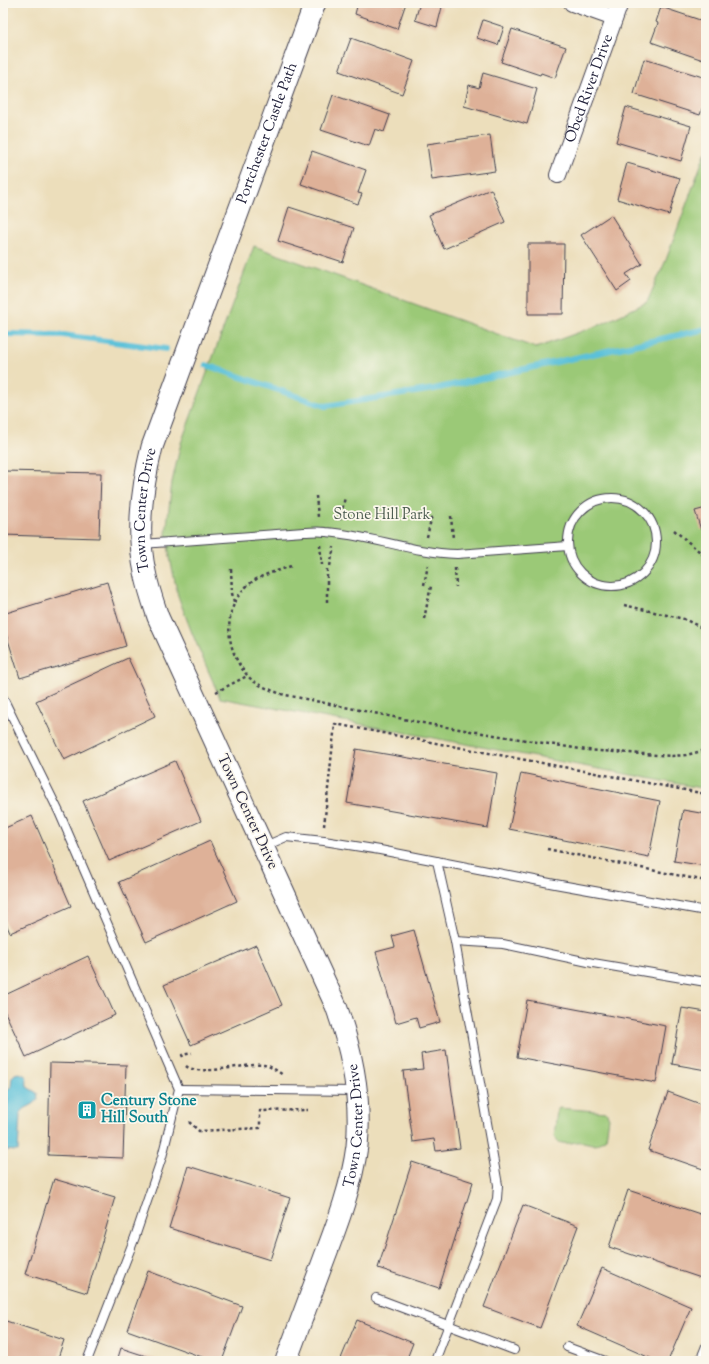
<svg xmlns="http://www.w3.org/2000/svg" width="709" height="1364" viewBox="0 0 709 1364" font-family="'Sorts Mill Goudy',serif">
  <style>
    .green { fill: #9bc977; stroke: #5e7659 }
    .water { fill: #5cc1d9; stroke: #3f728a }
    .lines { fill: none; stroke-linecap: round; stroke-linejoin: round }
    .stream { stroke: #5cc1d9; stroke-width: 6 }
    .building { fill: #deb198 }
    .service-casing { stroke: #403e4e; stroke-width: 10 }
    .minor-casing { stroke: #403e4e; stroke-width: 18 }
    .tertiary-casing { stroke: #403e4e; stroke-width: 23 }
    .path { stroke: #403e4e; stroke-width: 2.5; stroke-dasharray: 3 3; stroke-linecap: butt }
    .service { stroke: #fff; stroke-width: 8 }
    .minor { stroke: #fff; stroke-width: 16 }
    .tertiary { stroke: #fff; stroke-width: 21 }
    .labels { text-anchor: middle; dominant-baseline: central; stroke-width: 3.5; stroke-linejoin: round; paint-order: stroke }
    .street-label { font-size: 15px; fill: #22223b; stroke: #fbf7ec }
    .park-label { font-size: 15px; fill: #4c5c50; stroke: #fbf7ec }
    .culture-label { font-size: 15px; font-weight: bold; fill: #0d838f; stroke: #fbf7ec; text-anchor: start }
  </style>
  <rect width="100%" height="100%" fill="#fbf7ec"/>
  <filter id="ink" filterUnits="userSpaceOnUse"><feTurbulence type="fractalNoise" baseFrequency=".025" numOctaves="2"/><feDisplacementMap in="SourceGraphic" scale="8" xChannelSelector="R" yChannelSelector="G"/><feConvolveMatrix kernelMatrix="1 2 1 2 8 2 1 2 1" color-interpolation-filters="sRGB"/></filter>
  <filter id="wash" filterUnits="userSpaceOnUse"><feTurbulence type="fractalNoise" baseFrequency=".012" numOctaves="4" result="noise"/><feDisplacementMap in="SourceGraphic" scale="16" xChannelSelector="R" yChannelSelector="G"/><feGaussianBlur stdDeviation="0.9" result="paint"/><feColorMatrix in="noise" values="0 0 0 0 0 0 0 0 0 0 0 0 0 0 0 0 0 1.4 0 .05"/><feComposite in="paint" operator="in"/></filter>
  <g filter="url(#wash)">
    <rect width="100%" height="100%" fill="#ecdebb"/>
    <g class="green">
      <polygon points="706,151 706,789 220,698 192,633 178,596 171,563 166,534 172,482 181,443 254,246 536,348 602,324 647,302 666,260"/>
      <path d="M 559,1108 L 606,1112 L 609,1118 L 606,1138 L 596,1145 C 591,1144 583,1141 577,1142 C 570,1143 558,1146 554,1137 L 557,1111 Z"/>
    </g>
    <path class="water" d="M 19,1073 C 29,1076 26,1078 27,1087 L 37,1093 L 38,1099 C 32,1108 25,1105 20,1114 L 18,1151 L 3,1150 L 3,1107 L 7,1105 L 8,1100 L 4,1094 L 7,1090 L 11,1087 L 12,1077 L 15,1074 Z"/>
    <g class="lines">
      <g class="stream">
        <polyline points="3,334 63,335 166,349"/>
        <polyline points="206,365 325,406 434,389 706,329"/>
      </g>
    </g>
    <g id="blocks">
      <g class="building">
        <polygon points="358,3 406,3 397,29 355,14"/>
        <polygon points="420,3 429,3 442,7 437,27 415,20"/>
        <polygon points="661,7 706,22 706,61 651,42 658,23 656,22"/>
        <polygon points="483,20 504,27 498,45 477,38"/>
        <polygon points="512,29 566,47 555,78 541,73 540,75 501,62"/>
        <polygon points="351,38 414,61 402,94 339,71"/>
        <polygon points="644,59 706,78 706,97 700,115 634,94"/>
        <polygon points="483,73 537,89 527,124 464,106 469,85 479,88"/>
        <polygon points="333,95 390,115 384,132 375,129 369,146 321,130"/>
        <polygon points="626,107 691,126 681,161 616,142"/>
        <polygon points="490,135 495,171 432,180 427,144"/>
        <polygon points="312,151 366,170 358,193 362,194 358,204 301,184"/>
        <polygon points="627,163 680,178 669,215 617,199"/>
        <polygon points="491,189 505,222 444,249 429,215"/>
        <polygon points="289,207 354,228 343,262 278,241"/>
        <polygon points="611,215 642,264 626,274 631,281 617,291 581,235"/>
        <polygon points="528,244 564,244 563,314 528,314"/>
        <polygon points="3,471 101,473 99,538 3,535"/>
        <polygon points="706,508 706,528 701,530 695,511"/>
        <polygon points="107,582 126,646 20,678 3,624 3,614"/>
        <polygon points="128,658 155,716 64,760 36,701"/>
        <polygon points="356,749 497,773 488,828 347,803"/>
        <polygon points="175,761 201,821 109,861 83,801"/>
        <polygon points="521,773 660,801 649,857 509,829"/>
        <polygon points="683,810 706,814 706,866 674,861"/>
        <polygon points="32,816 71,906 10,933 3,917 3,829"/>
        <polygon points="210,841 237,901 146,942 119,882"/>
        <polygon points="414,930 440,1022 419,1028 416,1017 396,1023 376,952 395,947 392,936"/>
        <polygon points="256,945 282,1005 191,1045 164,985"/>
        <polygon points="88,956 115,1015 26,1057 3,1008 3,996"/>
        <polygon points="527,1000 666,1026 656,1083 517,1057"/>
        <polygon points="682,1008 706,1012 706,1070 672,1064"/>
        <polygon points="446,1050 460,1148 436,1151 434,1139 413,1142 403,1071 423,1069 421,1054"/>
        <polygon points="50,1063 126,1065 123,1158 48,1155"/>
        <polygon points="668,1092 706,1106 706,1170 648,1150"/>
        <polygon points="412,1162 473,1182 439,1288 378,1268"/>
        <polygon points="188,1166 290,1198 270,1260 169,1228"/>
        <polygon points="54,1179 115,1197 87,1293 25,1274"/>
        <polygon points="628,1190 706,1216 706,1261 701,1278 609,1247"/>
        <polygon points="523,1205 578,1226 540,1328 484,1307"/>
        <polygon points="602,1268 691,1307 668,1361 657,1361 577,1326"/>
        <polygon points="148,1271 242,1306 222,1361 213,1361 127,1330"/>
        <polygon points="3,1320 64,1340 57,1361 3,1361"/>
        <polygon points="357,1320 413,1343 406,1361 340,1361"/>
        <polygon points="121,1348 161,1361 117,1361"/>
      </g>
    </g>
  </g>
  <g filter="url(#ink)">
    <use href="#blocks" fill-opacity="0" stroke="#403e4e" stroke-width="1"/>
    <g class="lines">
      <defs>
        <g id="service">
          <circle cx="612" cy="542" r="44"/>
          <path d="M 142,544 L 304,532 C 311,532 318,531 326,532 C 370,535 412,553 457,554 L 568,546"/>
          <polyline points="3,698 59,812 179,1089 162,1157 135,1237 87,1361"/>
          <polyline points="263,847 286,837 324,841 380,850 555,884 706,911"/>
          <polyline points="455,941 503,944 593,963 706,982"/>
          <polyline points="179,1089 356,1091"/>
          <polyline points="376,1298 514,1350"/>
          <polyline points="567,1347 605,1361"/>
          <polyline points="435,1361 497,1199 498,1185 455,941 437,861"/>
          <polyline points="700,1361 706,1346"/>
        </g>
        <g id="minor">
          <polyline points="572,3 614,18"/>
          <path id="s1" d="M 558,175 L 620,3"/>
        </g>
        <g id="tertiary">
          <path id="s2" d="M 286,1361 C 299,1327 311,1293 324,1259 C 338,1222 352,1185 357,1146 C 362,1097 352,1051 336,1006 L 158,617 C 153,602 148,588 145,572 C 136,531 142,487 152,447 L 315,3"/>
        </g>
      </defs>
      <use href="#service" class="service-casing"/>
      <use href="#minor" class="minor-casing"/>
      <use href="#tertiary" class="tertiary-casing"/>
      <g class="path">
        <polyline points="316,496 318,517"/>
        <polyline points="451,516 453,539"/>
        <polyline points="340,520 345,497"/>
        <polyline points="674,530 706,557"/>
        <polyline points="427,537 432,515"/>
        <polyline points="320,545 322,565"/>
        <path d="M 291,566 C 278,571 263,574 252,582 C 221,604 224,649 247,675 C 255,685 269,689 281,694 L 428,724 L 586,750 L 672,756 L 686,755 L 706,750"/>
        <polyline points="330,566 334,547"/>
        <polyline points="455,568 456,587"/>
        <polyline points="231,569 232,593 234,602"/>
        <polyline points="424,585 428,565"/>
        <polyline points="327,602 327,566"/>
        <polyline points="624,605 684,619 706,630"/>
        <polyline points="424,619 431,586"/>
        <polyline points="216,692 247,676"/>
        <polyline points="324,826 335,724 706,794"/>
        <polyline points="547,849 706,881"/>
        <polyline points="183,1057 182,1055 192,1053"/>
        <path d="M 186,1066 C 199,1077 245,1063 264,1065 C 271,1066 277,1071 283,1075"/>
        <polyline points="189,1122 199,1131 260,1128 260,1111 308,1110"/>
      </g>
      <use href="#service" class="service"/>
      <use href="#minor" class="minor"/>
      <use href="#tertiary" class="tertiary"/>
    </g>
  </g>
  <defs>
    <symbol id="building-square" viewBox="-11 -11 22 22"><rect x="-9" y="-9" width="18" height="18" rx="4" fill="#0f9aa8" stroke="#fbf7ec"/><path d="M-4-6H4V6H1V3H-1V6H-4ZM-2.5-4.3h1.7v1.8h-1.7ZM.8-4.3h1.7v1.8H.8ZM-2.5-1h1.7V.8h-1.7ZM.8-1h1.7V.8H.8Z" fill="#fff"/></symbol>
  </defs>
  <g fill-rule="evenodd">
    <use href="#building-square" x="76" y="1099" width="22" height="22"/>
  </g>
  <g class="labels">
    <g class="street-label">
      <text stroke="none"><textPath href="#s1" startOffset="92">Obed River Drive</textPath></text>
      <text stroke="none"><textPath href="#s2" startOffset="1305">Portchester Castle Path</textPath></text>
      <text stroke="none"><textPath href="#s2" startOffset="907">Town Center Drive</textPath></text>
      <text transform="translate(247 812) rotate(65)">Town Center Drive</text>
      <text stroke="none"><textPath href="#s2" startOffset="247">Town Center Drive</textPath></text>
    </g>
    <g class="park-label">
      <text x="382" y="515">Stone Hill Park</text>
    </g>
    <g class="culture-label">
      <text x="101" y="1101">Century Stone<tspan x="101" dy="17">Hill South</tspan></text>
    </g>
  </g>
  <rect width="709" height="1364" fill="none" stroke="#fbf7ec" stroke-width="16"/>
</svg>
